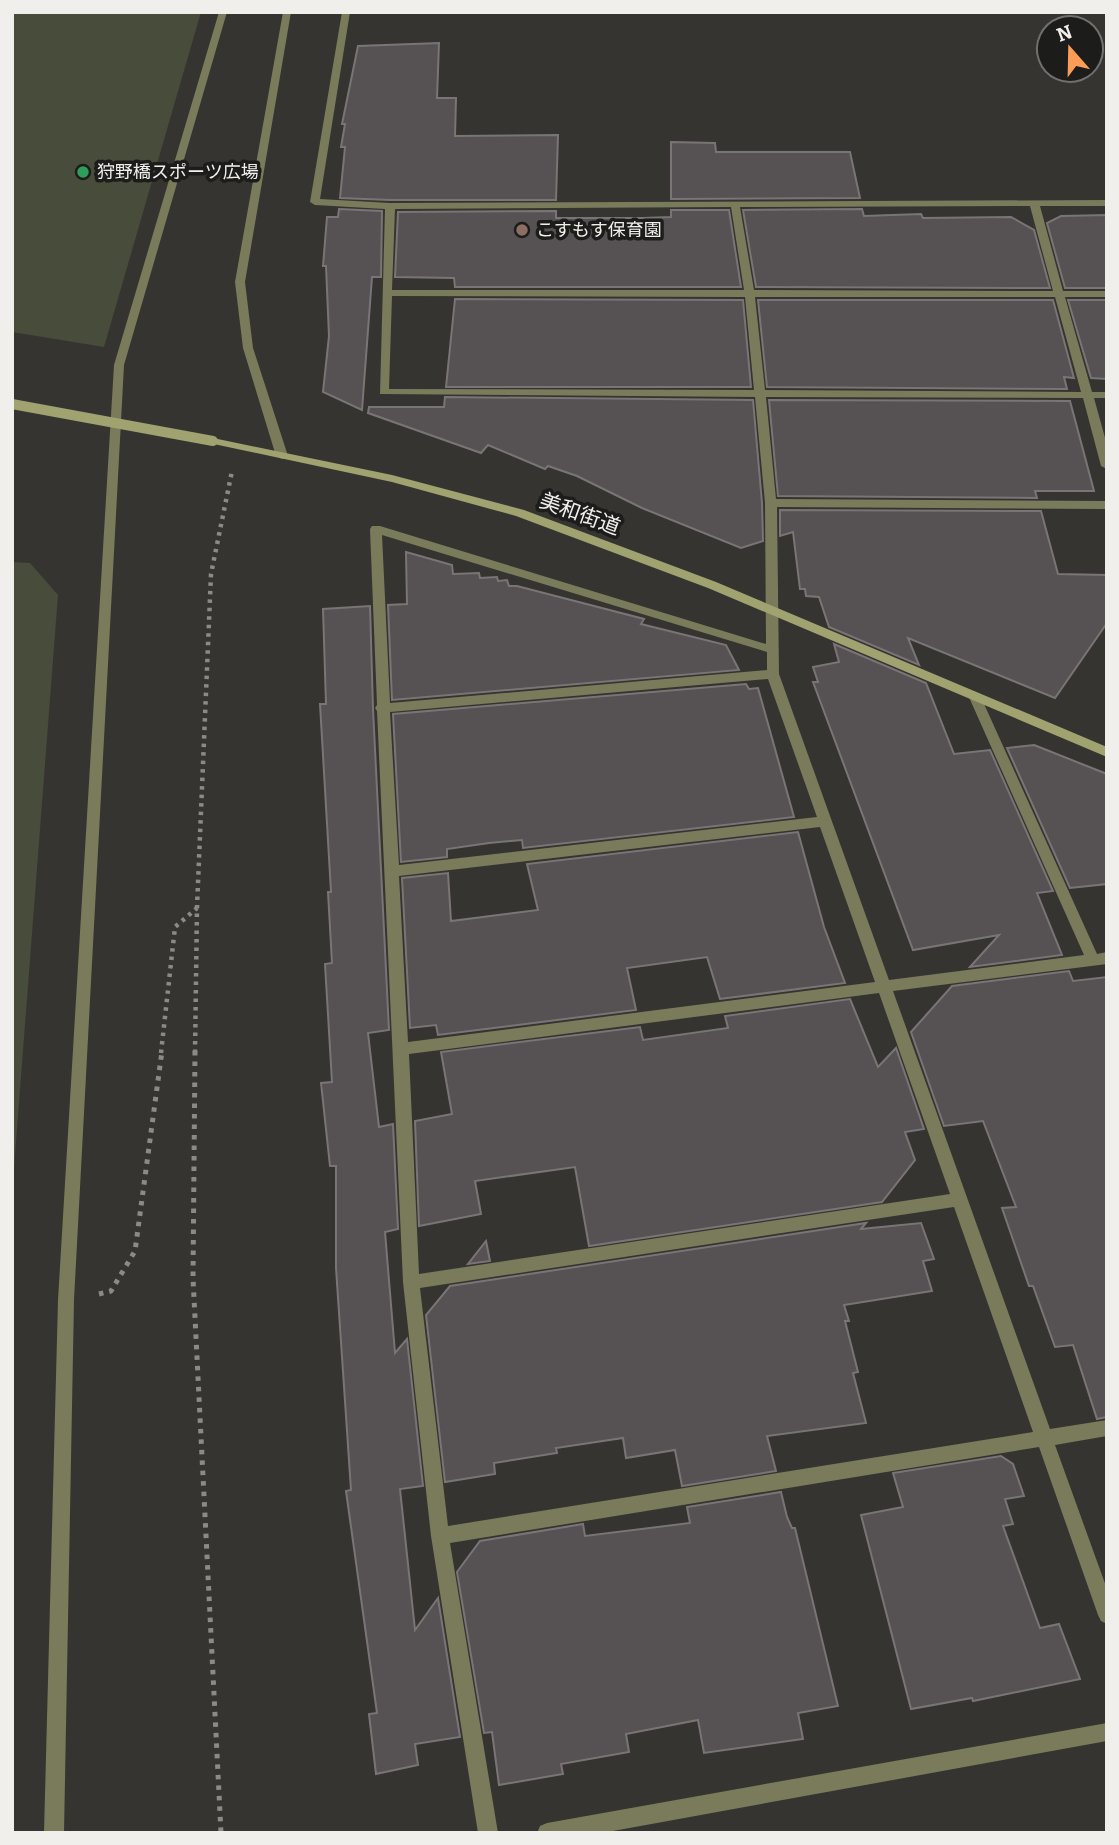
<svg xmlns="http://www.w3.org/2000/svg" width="1119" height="1845" viewBox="0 0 1119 1845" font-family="Bitter,'Noto Sans JP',serif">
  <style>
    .green { fill: #484c3b }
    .building { fill: #565153; stroke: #7a7476; stroke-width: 2 }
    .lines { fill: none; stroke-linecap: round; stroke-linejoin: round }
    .path-far1 { stroke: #8b8a87; stroke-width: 4.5; stroke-dasharray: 3.5 5; stroke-linecap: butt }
    .path { stroke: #8b8a87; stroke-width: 5; stroke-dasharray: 4.5 6; stroke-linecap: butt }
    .minor { fill: #797b5b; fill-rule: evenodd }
    .secondary { fill: #a0a270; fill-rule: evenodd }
    .secondary-bridge { stroke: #a0a270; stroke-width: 10 }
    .leisure-dot { fill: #2e9e5b; stroke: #1c1c1a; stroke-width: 2.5 }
    .education-dot { fill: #8d6e63; stroke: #1c1c1a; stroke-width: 2.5 }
    .labels { text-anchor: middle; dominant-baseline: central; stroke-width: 7; stroke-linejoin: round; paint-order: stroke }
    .far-poi-label { font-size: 18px; fill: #f0efec; stroke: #1c1c1a; text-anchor: start }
    .street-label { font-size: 21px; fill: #f0efec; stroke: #1c1c1a }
  </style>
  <rect width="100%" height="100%" fill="#353430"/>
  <g class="green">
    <polygon points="12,12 201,12 104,347 12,332"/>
    <polygon points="12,562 30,563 58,595 12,1194"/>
  </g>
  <g class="building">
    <polygon points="439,43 437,98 456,98 455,136 558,135 556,200 390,200 340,198 345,147 341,147 345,124 342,124 358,46"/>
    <polygon points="671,142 715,143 716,152 850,152 860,198 671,199"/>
    <polygon points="339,209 382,211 381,277 372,277 362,410 323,392 329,336 326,266 323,266 327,217 338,217"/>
    <polygon points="862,209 864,216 921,214 923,218 1011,217 1034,230 1050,288 756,287 743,210"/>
    <polygon points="671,210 729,210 741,287 455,287 454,278 395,277 398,212 556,211 556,218 643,218 671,217"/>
    <polygon points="1107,215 1107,288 1065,288 1047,223 1061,216"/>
    <polygon points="455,299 743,300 751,387 446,387"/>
    <polygon points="758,300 1053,300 1074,378 1064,377 1067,389 767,387"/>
    <polygon points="1068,300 1107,300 1107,379 1091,378"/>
    <polygon points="445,397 753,400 762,503 763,541 741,548 642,508 577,476 548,466 545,469 488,445 481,453 368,413 369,407 444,407"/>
    <polygon points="769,400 1070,401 1094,491 1035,491 1037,498 778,496"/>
    <polygon points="780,510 1041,511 1058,574 1107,575 1107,623 1055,698 908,638 919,665 829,627 819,597 806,596 805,589 800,589 793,532 780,536"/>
    <polygon points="406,552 452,565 453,574 479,573 480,578 497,577 498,581 507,580 509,586 517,586 644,619 641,624 726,645 739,670 392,700 388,605 407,604"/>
    <polygon points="370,606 373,709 389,1030 368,1033 379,1127 393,1124 398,1229 385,1232 395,1353 407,1339 423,1486 400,1489 415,1630 438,1598 460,1737 415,1744 418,1765 376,1774 369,1714 377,1713 346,1491 351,1490 336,1268 336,1166 330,1166 321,1083 332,1082 325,964 332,963 328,892 331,892 320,704 326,704 323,609"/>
    <polygon points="834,644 926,683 954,754 990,750 1053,891 1037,893 1062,955 970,967 999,935 913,950 813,682 818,682 813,667 839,662"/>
    <polygon points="746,684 749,689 758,688 794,817 523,848 522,840 489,843 447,849 447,857 401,862 393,714"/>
    <polygon points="1034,745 1107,774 1107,884 1070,888 1007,748"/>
    <polygon points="798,832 824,927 845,983 720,999 707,957 627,968 636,1010 438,1035 436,1025 410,1028 402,878 448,873 451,921 538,910 527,864"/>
    <polygon points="1069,971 1073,981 1107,977 1107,1417 1097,1419 1073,1345 1055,1347 1033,1286 1029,1286 1002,1208 1016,1207 983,1121 944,1126 911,1032 952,986"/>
    <polygon points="850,999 878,1067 896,1048 924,1129 905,1132 915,1160 882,1202 589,1246 575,1167 475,1181 481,1214 419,1226 415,1121 452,1114 441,1052 640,1027 643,1040 728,1028 725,1016"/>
    <polygon points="866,1223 861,1229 921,1223 934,1259 923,1261 932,1291 844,1305 849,1321 845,1321 858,1372 853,1373 866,1423 767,1436 776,1471 682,1486 675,1450 626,1458 623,1438 556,1448 557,1453 494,1463 495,1474 445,1482 426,1315 450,1286"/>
    <polygon points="486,1241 490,1261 468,1264"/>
    <polygon points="1001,1456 1013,1464 1024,1496 1005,1499 1013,1524 1003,1526 1029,1598 1040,1628 1059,1624 1080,1679 973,1701 972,1698 911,1709 861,1515 903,1507 893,1473"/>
    <polygon points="781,1492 787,1517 792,1528 795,1528 838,1706 798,1713 803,1739 704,1753 698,1720 626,1734 629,1752 561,1764 563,1774 499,1785 492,1732 484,1733 457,1572 480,1541 583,1524 585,1536 690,1523 687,1507"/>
  </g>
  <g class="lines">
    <g class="path-far1">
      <polyline points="161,1053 175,927 197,908"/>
      <polyline points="195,1053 197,907 211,574 232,471"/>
    </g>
    <g class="path">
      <polyline points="195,1051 193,1278 221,1833"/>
      <polyline points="99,1294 111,1291 135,1251 162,1051"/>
    </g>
    <g class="minor">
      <polygon points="219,12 227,12 124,365 74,1300 64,1833 44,1833 58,1300 114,365"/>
      <polygon points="283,12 291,12 245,282 253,348 288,456 282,459 276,456 243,348 235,282"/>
      <path d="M 342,12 L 350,12 L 320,199 L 390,203 L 1107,200 L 1107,206 L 1040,206 L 1063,291 L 1107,291 L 1107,297 L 1065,297 L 1092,392 L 1107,392 L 1107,398 L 1094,398 L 1107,445 L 1107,469 L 1101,466 L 1083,398 L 766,397 L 776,499 L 1107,501 L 1107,509 L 777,507 L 779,674 L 889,980 L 1084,955 L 968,695 L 974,691 L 980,695 L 1097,954 L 1107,952 L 1107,964 L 893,991 L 1050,1429 L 1107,1420 L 1107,1436 L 1055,1445 L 1107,1589 L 1107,1624 L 1101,1621 L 1098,1615 L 1039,1447 L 450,1543 L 498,1833 L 478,1833 L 431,1536 L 403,1282 L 377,711 L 375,708 L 377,705 L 370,529 L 372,526 L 380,526 L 766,644 L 765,503 L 755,397 L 380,394 L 385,209 L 315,205 L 310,202 ZM 1030,206 L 1053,291 L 754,290 L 740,207 ZM 731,207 L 744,290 L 392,290 L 395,209 ZM 392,296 L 745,297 L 754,390 L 389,389 ZM 755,297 L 1055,297 L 1081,392 L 765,390 ZM 382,535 L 767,652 L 767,670 L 390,703 ZM 768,679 L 817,817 L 399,865 L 390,712 ZM 820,827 L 875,982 L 408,1042 L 399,876 ZM 879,993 L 950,1194 L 419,1274 L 409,1054 ZM 954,1207 L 1033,1432 L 448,1526 L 420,1288 Z"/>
      <polygon points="1107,1723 1107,1741 602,1833 537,1833 540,1826 547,1823"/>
    </g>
    <polygon class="secondary" points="213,438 392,475 524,510 716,582 1107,747 1107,757 708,588 516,516 392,482 209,443 207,441"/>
    <polyline class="secondary-bridge" points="12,404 213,441"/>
  </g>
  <circle class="leisure-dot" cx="83" cy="172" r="7"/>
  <circle class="education-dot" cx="522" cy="230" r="7"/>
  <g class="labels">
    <g class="far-poi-label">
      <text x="97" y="172">狩野橋スポーツ広場</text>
      <text x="536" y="230">こすもす保育園</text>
    </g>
    <g class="street-label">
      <text transform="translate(580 514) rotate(20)">美和街道</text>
    </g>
  </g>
  <rect width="1119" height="1845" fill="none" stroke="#f0efec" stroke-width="28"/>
  <g transform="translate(1070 49) rotate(340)"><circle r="33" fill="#1c1c1a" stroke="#71706e" stroke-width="2"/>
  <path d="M0-5L12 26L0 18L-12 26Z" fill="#fd9c57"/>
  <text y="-10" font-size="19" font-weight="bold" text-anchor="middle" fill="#f0efec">N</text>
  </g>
</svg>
